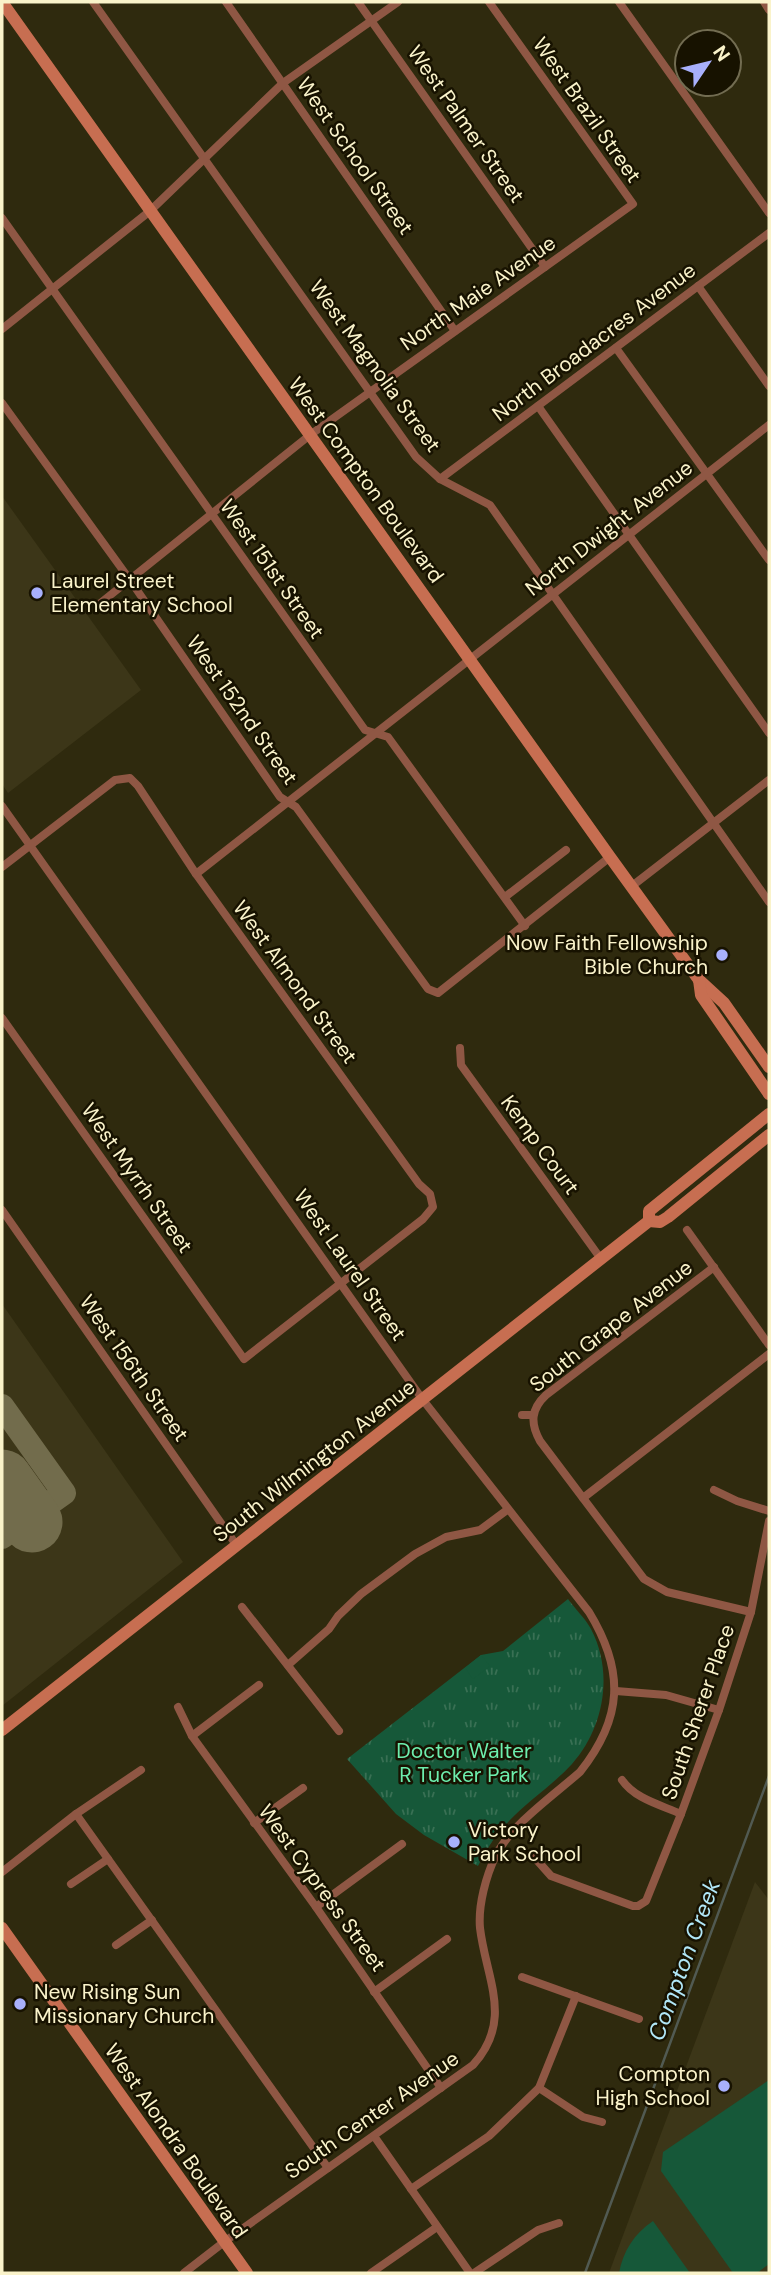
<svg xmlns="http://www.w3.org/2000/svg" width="771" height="2275" viewBox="0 0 771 2275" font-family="'DM Sans',sans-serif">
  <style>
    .built { fill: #3c3618 }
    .grass { fill: url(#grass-tufts) }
    .pitch { fill: #165839 }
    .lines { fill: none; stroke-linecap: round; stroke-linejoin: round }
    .stream { stroke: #515a52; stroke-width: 2.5 }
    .taxiway { stroke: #726c4c; stroke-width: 24 }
    .runway { stroke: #726c4c; stroke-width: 61 }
    .street { stroke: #8f5744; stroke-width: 8 }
    .secondary { stroke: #c76e51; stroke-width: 12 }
    .poi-dot { fill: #a8b0fc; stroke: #171200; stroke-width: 2.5 }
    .labels { text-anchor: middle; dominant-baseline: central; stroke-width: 5; stroke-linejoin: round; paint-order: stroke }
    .street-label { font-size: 21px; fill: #faf3ca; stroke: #171200 }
    .poi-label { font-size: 21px; fill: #faf3ca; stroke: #171200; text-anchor: start }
    .park-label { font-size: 21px; fill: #6deead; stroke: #171200 }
    .water-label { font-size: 23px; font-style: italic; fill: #b1e7f7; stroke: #171200 }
  </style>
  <defs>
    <pattern id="grass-tufts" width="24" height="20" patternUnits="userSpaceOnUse" patternTransform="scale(1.75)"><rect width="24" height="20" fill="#165839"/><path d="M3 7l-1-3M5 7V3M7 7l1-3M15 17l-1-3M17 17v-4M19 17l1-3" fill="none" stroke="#397054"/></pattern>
  </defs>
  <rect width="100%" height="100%" fill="#2f2a0e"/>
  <g class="built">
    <polygon points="2,496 141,690 8,793 2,784"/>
    <polygon points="2,1304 183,1562 2,1706"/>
    <polygon points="755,1882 769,1900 769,2273 609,2273"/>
  </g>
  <path class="grass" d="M 568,1599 C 575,1609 585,1618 591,1629 C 614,1673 604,1728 572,1764 C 549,1789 518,1807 498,1834 C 490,1843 484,1855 478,1866 L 424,1835 L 396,1814 L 347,1759 L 481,1655 L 503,1651 Z"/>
  <g class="pitch">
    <polygon points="481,1655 490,1666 473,1679 465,1668"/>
    <polygon points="769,2080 769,2264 757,2273 733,2273 661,2171 663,2152"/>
    <path d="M 653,2221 L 690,2273 L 619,2273 C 623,2251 634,2234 653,2221 Z"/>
  </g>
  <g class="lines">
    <polyline class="stream" points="585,2273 769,1776"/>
    <polyline class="taxiway" points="2,1406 64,1493 2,1537"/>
    <polyline class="runway" points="2,1480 32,1522"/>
    <g class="street">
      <polyline points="93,2 416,457 440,479 490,505 769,902"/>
      <polyline points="226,2 455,331"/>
      <polyline points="358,2 545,267"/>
      <polyline points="619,2 769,213"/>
      <polyline points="764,2 769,10"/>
      <polyline points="2,218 365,730 388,737 525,926"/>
      <polyline points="698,286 769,386"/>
      <polyline points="2,329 150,211 283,83 398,2"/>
      <polyline points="616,348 769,560"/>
      <polyline points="2,403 130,580 280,797 296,807 428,989 438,993 610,857"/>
      <polyline points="538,406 769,733"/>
      <polyline points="440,479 769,233"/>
      <polyline points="98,605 310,435 633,204 489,2"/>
      <path d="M 2,806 L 423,1400 L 589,1612 C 625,1671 623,1718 580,1772 C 554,1795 512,1824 496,1855 C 486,1876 478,1905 480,1928 C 486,1979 514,2020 473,2065 L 224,2242 L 184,2273"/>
      <polyline points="2,867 115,780 130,778 138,786 196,874 419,1184 430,1194 433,1207 423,1219 244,1359 2,1018"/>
      <polyline points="196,874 769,425"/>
      <polyline points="632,886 769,780"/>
      <polyline points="505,897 566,850"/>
      <polyline points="460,1048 461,1065 601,1259"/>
      <polyline points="2,1210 237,1546"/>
      <polyline points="687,1230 769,1345"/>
      <path d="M 714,1267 L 546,1395 C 531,1409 530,1423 540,1441 L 644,1579 L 667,1592 L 751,1612"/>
      <polyline points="522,1415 533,1415"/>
      <polyline points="714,1490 737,1501 769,1511"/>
      <polyline points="583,1498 769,1354"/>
      <polyline points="242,1607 339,1731"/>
      <polyline points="288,1665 329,1629 338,1616 361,1594 415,1554 446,1537 480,1530 507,1510"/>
      <polyline points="616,1691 666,1695 719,1710"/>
      <polyline points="178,1707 192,1736 316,1907 441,2088"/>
      <polyline points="192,1736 259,1685"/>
      <path d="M 622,1780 C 635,1799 661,1805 681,1814"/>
      <polyline points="76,1814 328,2168"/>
      <polyline points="254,1823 303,1788"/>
      <polyline points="535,1858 551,1876 633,1906 638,1906 646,1901 681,1814 719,1710 751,1612 769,1521"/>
      <polyline points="2,1872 76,1814 141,1770"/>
      <polyline points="71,1884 108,1859"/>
      <polyline points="316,1907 402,1844"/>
      <polyline points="116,1945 152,1920"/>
      <polyline points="522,1977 639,2019"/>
      <polyline points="374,1992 447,1939"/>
      <polyline points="539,2088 583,2117 602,2122"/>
      <polyline points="374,2136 470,2273"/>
      <polyline points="411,2189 489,2136 539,2088 576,1996"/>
      <polyline points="371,2273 437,2227"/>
      <polyline points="474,2273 538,2230 559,2223"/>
    </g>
    <g class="secondary">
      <polyline points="2,2 610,857 699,980 724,1003 769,1067"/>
      <polyline points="699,980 701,995 769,1094"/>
      <polyline points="649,1221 649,1211 769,1114"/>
      <polyline points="2,1730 649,1221 660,1222 668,1217 769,1135"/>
      <polyline points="2,1928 247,2273"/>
    </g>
  </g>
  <g class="poi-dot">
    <circle cx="37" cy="593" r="7"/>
    <circle cx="722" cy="955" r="7"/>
    <circle cx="454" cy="1842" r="7"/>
    <circle cx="20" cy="2004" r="7"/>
    <circle cx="724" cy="2086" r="7"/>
  </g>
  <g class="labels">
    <g class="street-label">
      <text transform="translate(587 110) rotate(55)">West Brazil Street</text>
      <text transform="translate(466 124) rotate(55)">West Palmer Street</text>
      <text transform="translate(355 156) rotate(55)">West School Street</text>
      <text transform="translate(478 293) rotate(-35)">North Maie Avenue</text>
      <text transform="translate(594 342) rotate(-37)">North Broadacres Avenue</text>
      <text transform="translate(375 366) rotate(54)">West Magnolia Street</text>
      <text transform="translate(366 480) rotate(54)">West Compton Boulevard</text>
      <text transform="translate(609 528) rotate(-38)">North Dwight Avenue</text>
      <text transform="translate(272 569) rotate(55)">West 151st Street</text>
      <text transform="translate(242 710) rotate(55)">West 152nd Street</text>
      <text transform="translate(295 982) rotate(54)">West Almond Street</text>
      <text transform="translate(540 1145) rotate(54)">Kemp Court</text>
      <text transform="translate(137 1178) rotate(55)">West Myrrh Street</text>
      <text transform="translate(350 1265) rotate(55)">West Laurel Street</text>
      <text transform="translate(611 1326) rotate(-38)">South Grape Avenue</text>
      <text transform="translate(134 1368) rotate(55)">West 156th Street</text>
      <text transform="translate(314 1461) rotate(-38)">South Wilmington Avenue</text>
      <text transform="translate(698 1712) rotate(-71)">South Sherer Place</text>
      <text transform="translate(322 1888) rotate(54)">West Cypress Street</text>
      <text transform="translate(372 2115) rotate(-35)">South Center Avenue</text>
      <text transform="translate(176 2141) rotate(55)">West Alondra Boulevard</text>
    </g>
    <g class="poi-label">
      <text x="51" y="581">Laurel Street<tspan x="51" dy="24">Elementary School</tspan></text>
      <text x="708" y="943" text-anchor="end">Now Faith Fellowship<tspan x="708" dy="24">Bible Church</tspan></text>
      <text x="468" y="1830">Victory<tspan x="468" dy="24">Park School</tspan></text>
      <text x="34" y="1992">New Rising Sun<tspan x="34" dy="24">Missionary Church</tspan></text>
      <text x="710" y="2074" text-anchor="end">Compton<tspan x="710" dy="24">High School</tspan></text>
    </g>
    <g class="park-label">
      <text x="464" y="1751">Doctor Walter<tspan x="464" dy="24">R Tucker Park</tspan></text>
    </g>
    <g class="water-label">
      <text transform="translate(684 1960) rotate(-70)">Compton Creek</text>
    </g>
  </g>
  <rect width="771" height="2275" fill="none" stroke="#faf3ca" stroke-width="7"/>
  <g transform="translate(708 63) rotate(55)"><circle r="33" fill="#171200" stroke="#726c51" stroke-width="2"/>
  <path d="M0-5L12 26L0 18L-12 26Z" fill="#a8b0fc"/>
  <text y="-10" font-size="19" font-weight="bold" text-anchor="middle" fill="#faf3ca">N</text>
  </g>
</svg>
